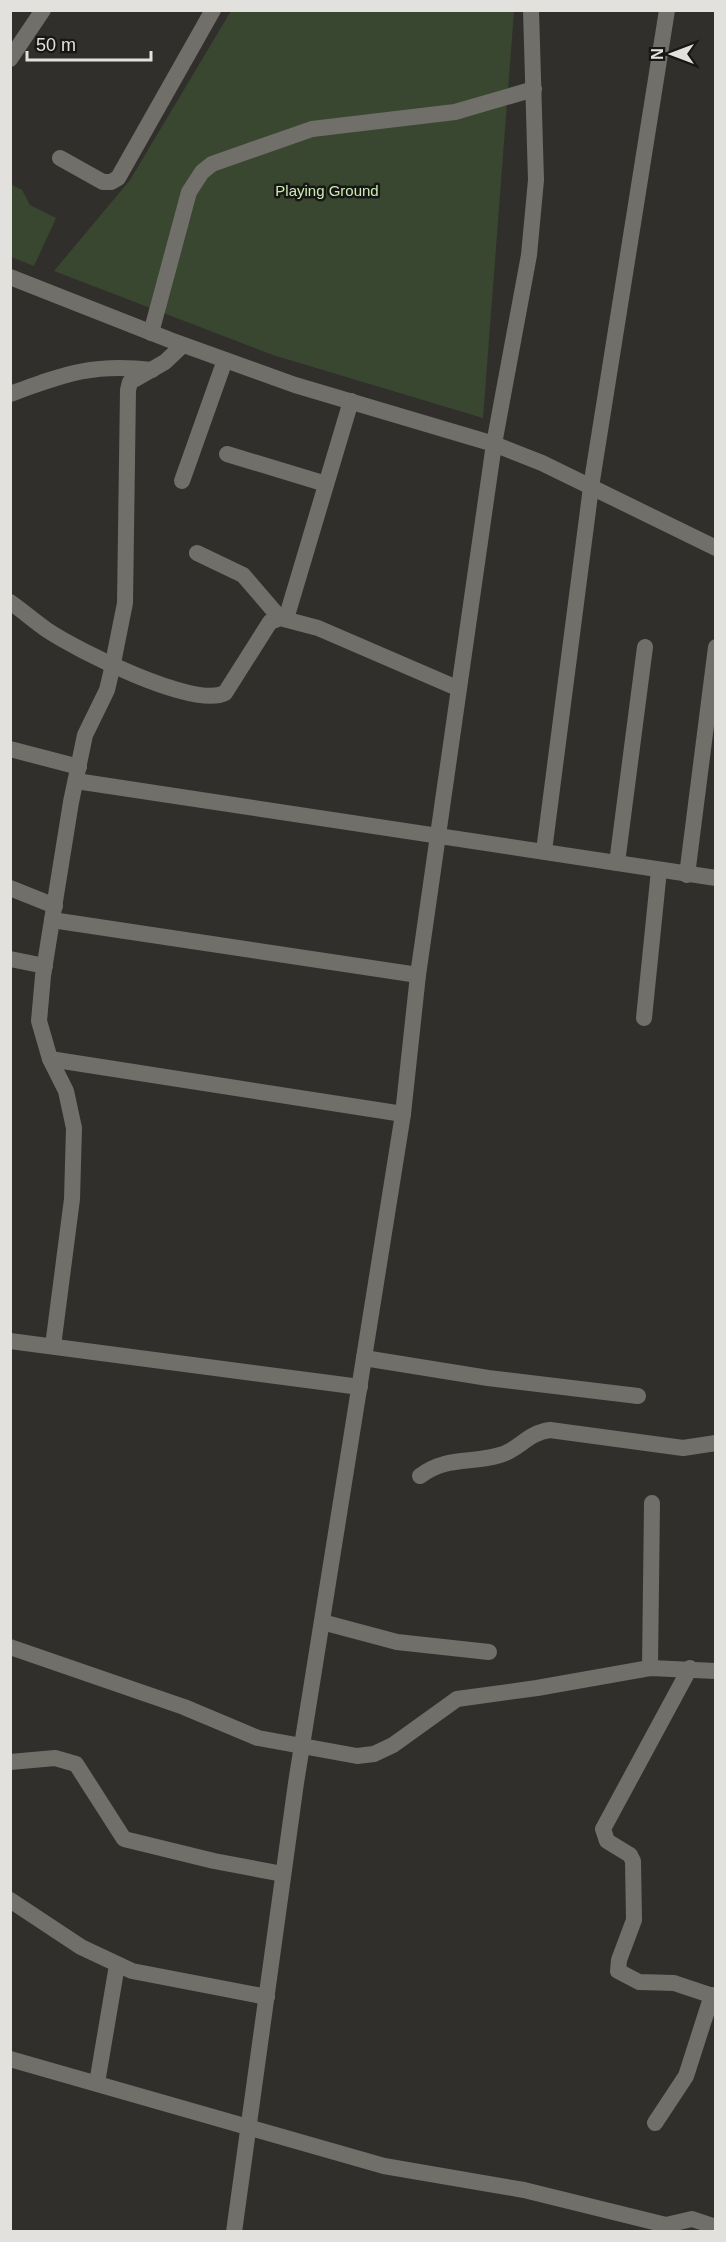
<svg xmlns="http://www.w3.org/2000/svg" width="726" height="2242" viewBox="0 0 726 2242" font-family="Helvetica,sans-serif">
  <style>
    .green { fill: #394730 }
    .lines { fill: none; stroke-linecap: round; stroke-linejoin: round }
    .minor { stroke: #716f6a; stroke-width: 16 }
    .labels { text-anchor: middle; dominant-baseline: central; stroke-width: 5; stroke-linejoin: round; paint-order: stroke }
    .park-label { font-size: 15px; fill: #c9edb2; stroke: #181715 }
  </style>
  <rect width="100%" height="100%" fill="#312f2b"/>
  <g class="green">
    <polygon points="231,11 514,11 483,418 273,355 54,271 130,180"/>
    <polygon points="10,184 22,190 30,205 56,218 34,266 11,257"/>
  </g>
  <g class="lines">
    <g class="minor">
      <polyline points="10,59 43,10"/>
      <polyline points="60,158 103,182 111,182 118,178 213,10"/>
      <polyline points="10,277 170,340 295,385 494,444 542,463 716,548"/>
      <polyline points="151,333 189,192 202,172 212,164 312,129 455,112 534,89"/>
      <path d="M 10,394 C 65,374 93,363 152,370"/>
      <polyline points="227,454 326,484"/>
      <polyline points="182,481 225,360"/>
      <polyline points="197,553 243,575 280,618"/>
      <path d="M 10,602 C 23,611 34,621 47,630 C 77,650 193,709 225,693 L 270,622 L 280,618 L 318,628 L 457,688"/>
      <polyline points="286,619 351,401"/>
      <polyline points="10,749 79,767"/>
      <polyline points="76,781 716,878"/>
      <polyline points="544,851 591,487 667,10"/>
      <polyline points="617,863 645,647"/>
      <polyline points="687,875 716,647"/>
      <polyline points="10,888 55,906"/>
      <polyline points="52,920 418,975"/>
      <polyline points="10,959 45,966"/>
      <polyline points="644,1018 659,870"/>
      <polyline points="50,1059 403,1114"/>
      <polyline points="10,1341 360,1387"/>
      <polyline points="53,1346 72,1199 74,1128 66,1091 50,1059 39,1021 43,976 71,802 85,735 107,690 111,673 125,603 128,390 130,382 165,362 183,345"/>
      <polyline points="364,1358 488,1378 638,1396"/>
      <path d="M 420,1476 C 447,1456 470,1464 500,1455 C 519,1450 527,1433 550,1430 L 683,1448 L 716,1443"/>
      <polyline points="322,1622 397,1642 489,1652"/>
      <polyline points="10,1647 184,1707 258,1738 357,1756 374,1754 393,1745 457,1699 537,1688 650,1668 716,1671"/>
      <polyline points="650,1668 652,1503"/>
      <polyline points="690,1668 603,1829 607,1841 630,1855 633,1861 634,1920 619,1960 618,1971 639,1982 674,1983 716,1997"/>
      <polyline points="10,1762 55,1758 76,1764 124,1839 214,1861 283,1874"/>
      <polyline points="10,1900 81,1947 132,1971 267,1997"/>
      <polyline points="10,2059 384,2166 524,2190 666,2225 692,2219 716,2227"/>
      <polyline points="97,2083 117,1965"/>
      <polyline points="655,2123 686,2076 712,1995"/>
      <polyline points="234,2232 296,1783 403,1114 418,975 494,444 529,255 536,180 531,10"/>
    </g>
  </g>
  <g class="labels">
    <g class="park-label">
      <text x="327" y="190">Playing Ground</text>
    </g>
  </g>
  <rect width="726" height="2242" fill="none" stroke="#e3e1de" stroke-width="24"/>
  <g transform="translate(672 54) rotate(270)" stroke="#181715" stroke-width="4.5" paint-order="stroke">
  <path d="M0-4.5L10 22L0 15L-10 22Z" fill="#e3e1de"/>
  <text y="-9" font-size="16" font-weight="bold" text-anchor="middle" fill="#e3e1de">N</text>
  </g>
  <path d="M27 51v9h124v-9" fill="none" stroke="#e3e1de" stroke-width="3"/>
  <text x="36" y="51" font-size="18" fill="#e3e1de" stroke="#181715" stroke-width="4.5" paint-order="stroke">50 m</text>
</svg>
